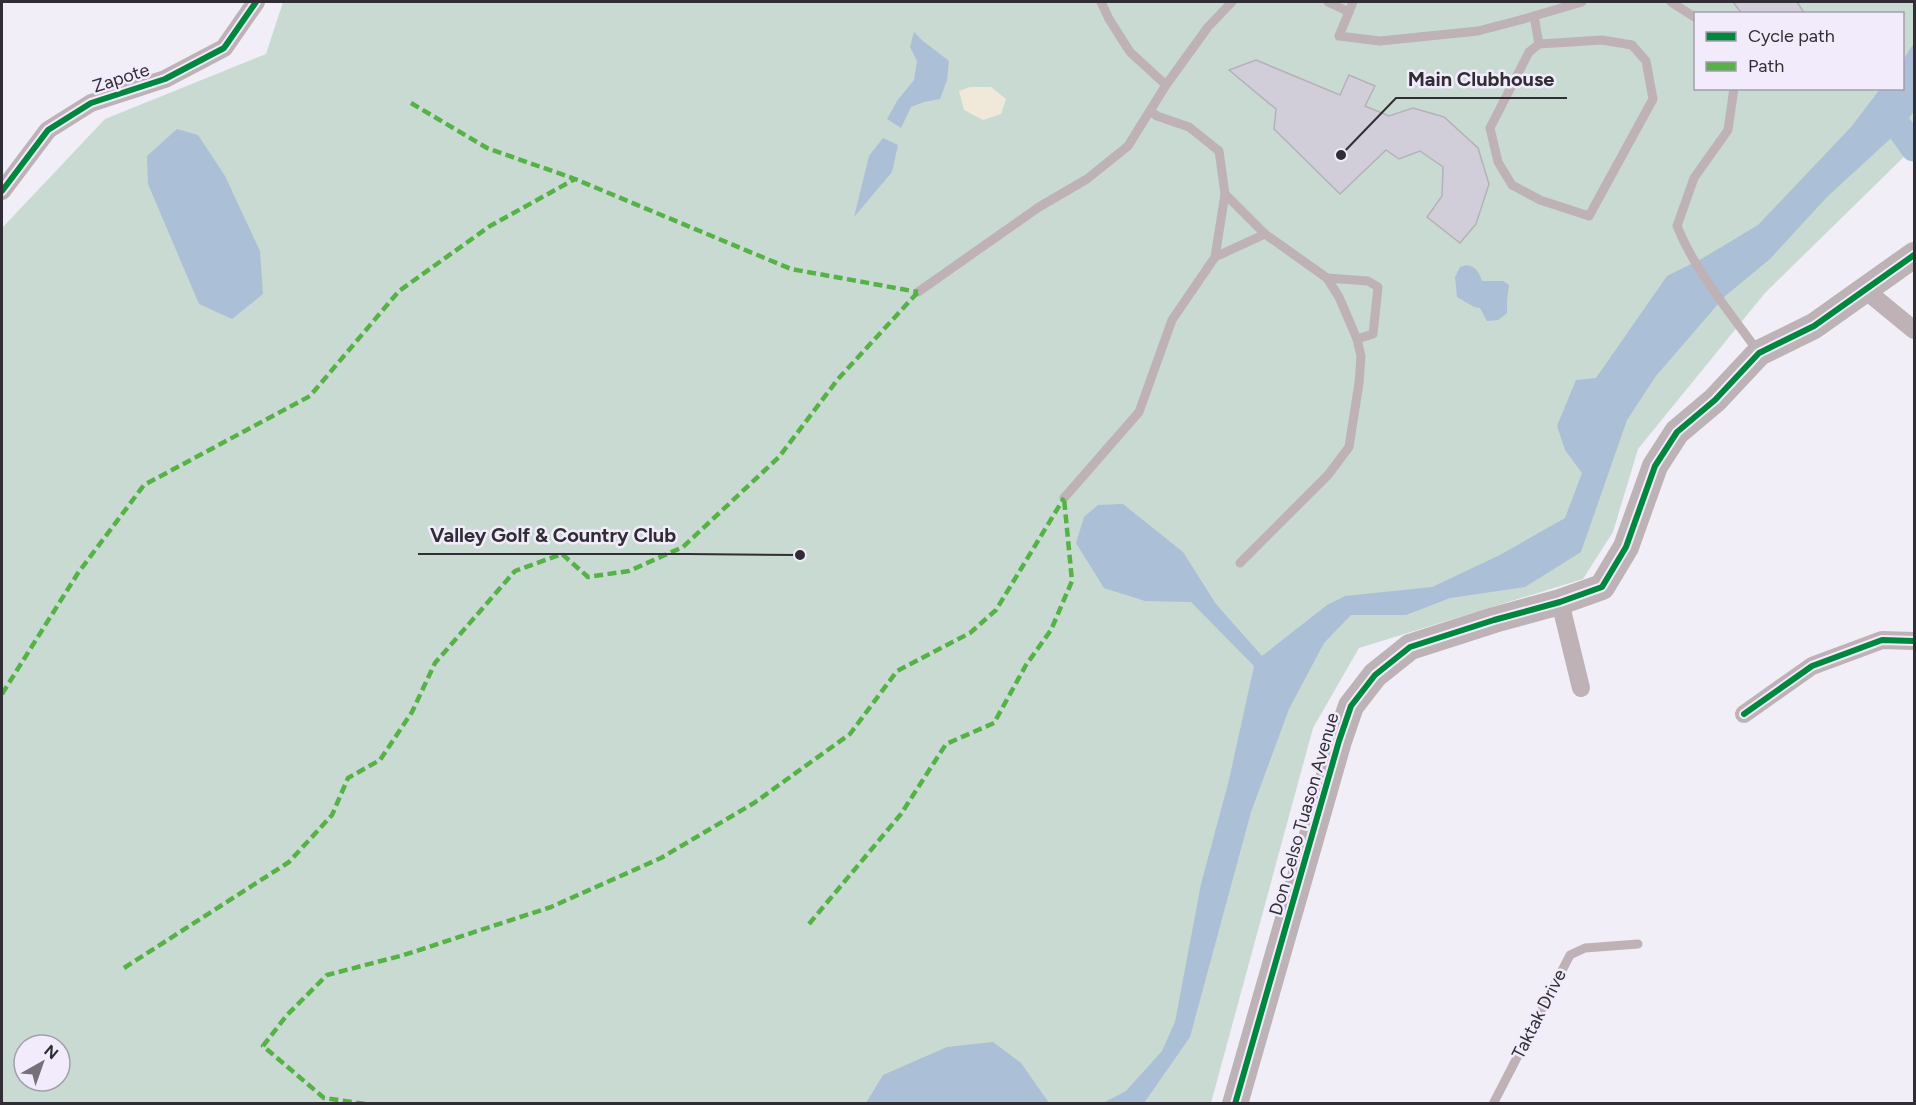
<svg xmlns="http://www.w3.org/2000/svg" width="1916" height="1105" viewBox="0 0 1916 1105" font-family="Figtree,sans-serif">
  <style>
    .green { fill: #c9dad3; fill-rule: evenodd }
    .sand { fill: #f0e9d9 }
    .water { fill: #abbfd6 }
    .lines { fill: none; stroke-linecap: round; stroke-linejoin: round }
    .river { stroke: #abbfd6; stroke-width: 27 }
    .building { fill: #d2ced9; stroke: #b4b2b8; stroke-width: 1.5 }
    .lane { stroke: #beb2b6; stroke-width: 9 }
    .street { stroke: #beb2b6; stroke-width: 18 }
    .secondary { stroke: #bdb2b5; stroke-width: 26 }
    .quiet { stroke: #56b246; stroke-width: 4.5; stroke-dasharray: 9 4.5; stroke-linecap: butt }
    .cycleway-casing { stroke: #f1ebfb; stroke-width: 10 }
    .cycleway { stroke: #00873e; stroke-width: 6 }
    .labels { text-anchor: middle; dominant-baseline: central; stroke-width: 5; stroke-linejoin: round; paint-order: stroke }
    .street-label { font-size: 18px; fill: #302e34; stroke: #f1ebfb }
    .leader { fill: none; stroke: #302e34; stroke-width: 2 }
    .callout-dot { fill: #302e34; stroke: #f1ebfb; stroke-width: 2 }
    .callout-label { font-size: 20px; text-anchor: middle; font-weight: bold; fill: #302e34; stroke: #f1ebfb; stroke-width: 5; stroke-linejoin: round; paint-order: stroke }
  </style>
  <rect width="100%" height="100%" fill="#f2eef8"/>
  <path class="green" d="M 283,2 L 1914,2 L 1914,147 L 1765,293 L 1638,449 L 1613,532 L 1583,579 L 1359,648 L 1313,728 L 1211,1103 L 2,1103 L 2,228 L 105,119 L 266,54 ZM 1696,14 L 1902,14 L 1902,88 L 1696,88 ZM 24,1045 L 60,1045 L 60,1081 L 24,1081 Z"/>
  <polygon class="sand" points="970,87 991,87 1006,99 1001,114 983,120 964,110 959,91"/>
  <g class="water">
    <polygon points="914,32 923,41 949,61 947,80 940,99 924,102 911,107 901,128 887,119 897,101 914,80 917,61 910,47"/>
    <polygon points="1914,43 1914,111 1901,129 1827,197 1770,259 1724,297 1656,376 1627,420 1581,552 1525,587 1450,598 1406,615 1351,615 1324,643 1289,709 1251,812 1190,1037 1144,1103 1103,1103 1126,1091 1162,1051 1175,1022 1201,884 1229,780 1254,666 1191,602 1145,601 1104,588 1076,543 1084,517 1098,505 1123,504 1183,552 1216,604 1262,656 1327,605 1345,596 1432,587 1500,555 1565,518 1582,473 1565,450 1557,426 1576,380 1596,378 1667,276 1703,258 1758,225 1851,127 1880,89 1902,88 1903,60"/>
    <polygon points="177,129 198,135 225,176 260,251 263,294 232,319 199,304 148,184 147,156"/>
    <polygon points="883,138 898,145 892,172 854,217 869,156"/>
    <path d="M 1467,265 C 1476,267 1479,272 1482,281 L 1503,281 L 1509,285 L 1507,300 L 1507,313 L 1498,320 L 1487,321 L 1480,308 L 1474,307 L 1457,297 L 1455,277 L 1460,267 Z"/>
    <polygon points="993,1042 1021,1063 1049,1103 866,1103 883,1075 947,1047"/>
  </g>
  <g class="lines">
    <polyline class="river" points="1914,74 1891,116 1914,148"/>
  </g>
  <g class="building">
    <polygon points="1733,2 1797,2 1805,14 1742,14"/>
    <polygon points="1256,60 1340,95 1349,75 1375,86 1365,106 1389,116 1413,108 1444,117 1478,148 1489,184 1476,224 1460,243 1427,217 1442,196 1443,167 1420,151 1399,159 1386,150 1340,194 1274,129 1276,109 1229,70"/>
  </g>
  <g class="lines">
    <g class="lane">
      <polyline points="1101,2 1109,19 1130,52 1166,85"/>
      <polyline points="1328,2 1349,12"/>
      <polyline points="1353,2 1339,36 1380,41 1478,31 1520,20 1582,2"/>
      <polyline points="1671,2 1696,18"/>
      <polyline points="1534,16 1539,44"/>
      <polygon points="1602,40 1632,45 1646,61 1653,99 1589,216 1540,200 1512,185 1498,162 1490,128 1529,52 1539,44"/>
      <path d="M 1734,88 L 1728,130 L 1694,178 L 1677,226 C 1696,273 1730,312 1759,353"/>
      <polyline points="1225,194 1265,234 1327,278 1339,297 1357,339 1361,356 1359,383 1349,447 1328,475 1240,563"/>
      <polyline points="1215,257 1265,234"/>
      <polyline points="1327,278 1368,281 1378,287 1373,334 1357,339"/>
      <polyline points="918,292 1039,207 1087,179 1128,146 1166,85 1208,27 1232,2"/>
      <polyline points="1064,498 1139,412 1172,320 1215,257 1225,194 1219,151 1189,127 1157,116 1150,111"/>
      <polyline points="1493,1104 1570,955 1585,948 1638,944"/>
    </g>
    <g class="street">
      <polyline points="2,191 48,130 91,103 165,79 224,48 256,2"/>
      <polyline points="1864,289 1914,330"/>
      <polyline points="1560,602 1581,688"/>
      <polyline points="1744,714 1812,666 1882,640 1914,641"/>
    </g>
    <polyline class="secondary" points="1235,1104 1339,741 1351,706 1375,675 1410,647 1494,620 1560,602 1602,587 1626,547 1655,466 1677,432 1715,400 1759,353 1814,326 1914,255"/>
    <g class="quiet">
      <polyline points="411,103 487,148 575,179 791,269 918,292"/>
      <polyline points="2,694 78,573 144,485 310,396 399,291 490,226 575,179"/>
      <polyline points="809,924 901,814 946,744 994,723 1026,665 1051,630 1072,581 1064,498"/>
      <polyline points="124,968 289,862 332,815 348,778 380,760 412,712 435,663 515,571 562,554 588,577 629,571 683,547 779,457 838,379 918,292"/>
      <polyline points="365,1104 324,1098 263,1046 287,1015 327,975 404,955 551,907 661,858 754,803 850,734 897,671 970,633 996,610 1064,498"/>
    </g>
    <defs>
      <g id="cycleway">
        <polyline points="2,191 48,130 91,103 165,79 224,48 256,2"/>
        <polyline points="1744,714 1812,666 1882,640 1914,641"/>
        <polyline points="1235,1104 1339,741 1351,706 1375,675 1410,647 1494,620 1560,602 1602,587 1626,547 1655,466 1677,432 1715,400 1759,353 1814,326 1914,255"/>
      </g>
    </defs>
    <use href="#cycleway" class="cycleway-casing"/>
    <use href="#cycleway" class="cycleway"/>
  </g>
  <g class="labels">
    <g class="street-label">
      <text transform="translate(121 78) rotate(-18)">Zapote</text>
      <text transform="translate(1304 814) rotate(-74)">Don Celso Tuason Avenue</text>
      <text transform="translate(1539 1014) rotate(-63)">Taktak Drive</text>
    </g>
  </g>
  <path class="leader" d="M1341 155L1396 98H1567M800 555L688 554H418"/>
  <g class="callout-dot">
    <circle cx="1341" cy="155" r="6"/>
    <circle cx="800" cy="555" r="6"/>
  </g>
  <g class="callout-label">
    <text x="1481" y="86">Main Clubhouse</text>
    <text x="553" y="542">Valley Golf &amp; Country Club</text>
  </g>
  <rect width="1916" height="1105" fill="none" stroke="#302e34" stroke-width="6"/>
  <rect x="1694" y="12" width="210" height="78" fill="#f1ebfb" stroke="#a49fab" stroke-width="1.5"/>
  <rect x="1706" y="32" width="30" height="9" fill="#00873e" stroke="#a49fab" stroke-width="1.5"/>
  <text x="1748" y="42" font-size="18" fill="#302e34">Cycle path</text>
  <rect x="1706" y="62" width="30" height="9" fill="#56b246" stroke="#a49fab" stroke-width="1.5"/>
  <text x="1748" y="72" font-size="18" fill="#302e34">Path</text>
  <g transform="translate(42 1063) rotate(40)"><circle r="28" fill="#f1ebfb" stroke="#a49fab" stroke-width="1.5"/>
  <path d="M0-4.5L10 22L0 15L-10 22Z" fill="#747179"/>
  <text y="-9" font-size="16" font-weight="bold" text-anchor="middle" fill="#302e34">N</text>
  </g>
</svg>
